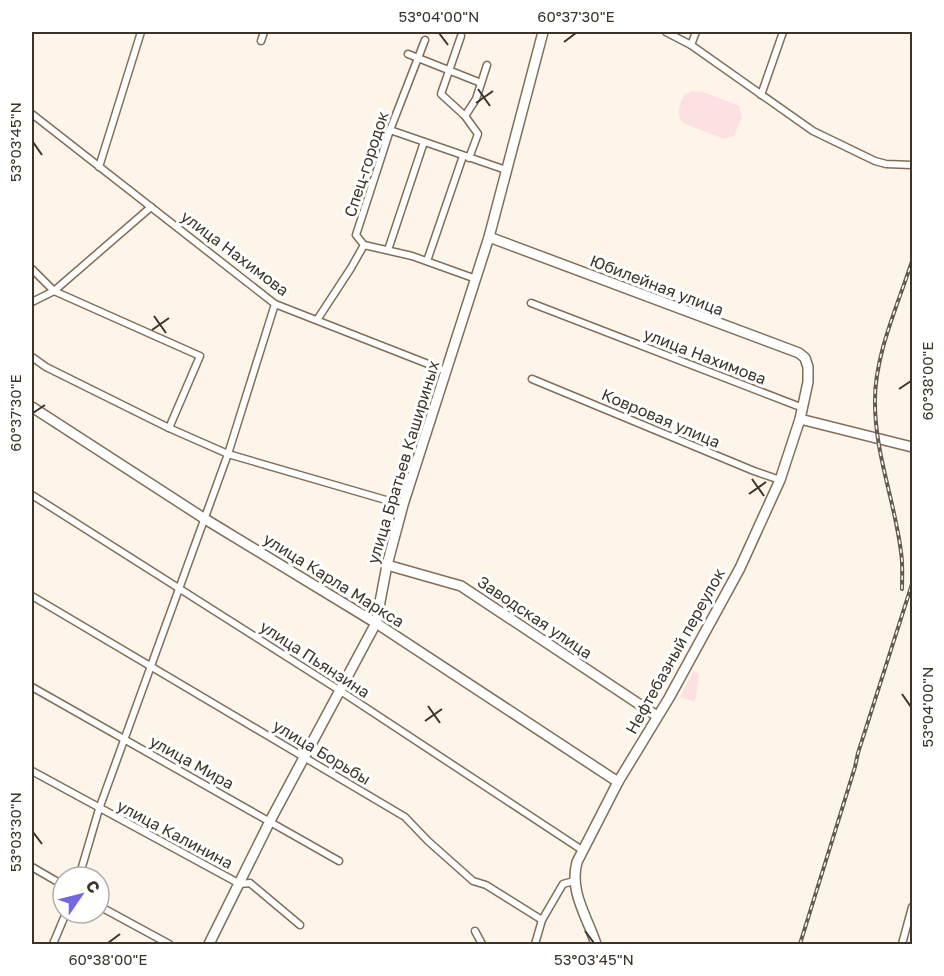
<svg xmlns="http://www.w3.org/2000/svg" width="944" height="976" viewBox="0 0 944 976" font-family="'Golos Text',sans-serif">
  <style>
    .green { fill: #fde0e2 }
    .lines { fill: none; stroke-linecap: round; stroke-linejoin: round }
    .street-casing { stroke: #816e57; stroke-width: 9 }
    .secondary-casing { stroke: #816e57; stroke-width: 12 }
    .street { stroke: #fff; stroke-width: 6 }
    .secondary { stroke: #fff; stroke-width: 9 }
    .rail-casing { stroke: #635b51; stroke-width: 4 }
    .rail { stroke: #fff; stroke-width: 1.5; stroke-dasharray: 4.5; stroke-linecap: butt }
    .ticks { fill: none; stroke: #3c342a; stroke-width: 2 }
    .labels { text-anchor: middle; dominant-baseline: central; stroke-width: 6; stroke-linejoin: round; paint-order: stroke }
    .street-label { font-size: 16px; fill: #3c342a; stroke: #fff }
    .neatline { fill: none; stroke: #3c342a; stroke-width: 2 }
    .ticks-label { font-size: 15px; text-anchor: middle; fill: #3c342a }
  </style>
  <rect width="100%" height="100%" fill="#fdf5ea"/>
  <g class="green">
    <path d="M 692,91 L 703,92 L 739,106 L 742,118 L 734,136 L 724,139 L 685,124 C 674,115 679,107 684,95 Z"/>
    <polygon points="694,671 699,674 695,702 680,697"/>
  </g>
  <g class="lines">
    <defs>
      <g id="street">
        <polyline points="666,32 691,45 813,131 875,161 886,164 912,165"/>
        <polyline points="461,36 441,94 465,116 478,134 469,158"/>
        <polyline points="261,41 264,32"/>
        <polyline points="691,45 696,32"/>
        <polyline points="408,54 481,83"/>
        <polyline points="761,95 783,32"/>
        <polyline points="32,114 275,304 446,371"/>
        <polyline points="465,116 476,99 487,65"/>
        <polyline points="390,130 506,170"/>
        <polyline points="99,167 141,32"/>
        <polyline points="364,245 412,256 476,279"/>
        <polyline points="388,250 424,142"/>
        <polyline points="427,261 463,156"/>
        <polyline points="32,269 54,291 200,356 169,428"/>
        <polyline points="32,302 54,291 151,207"/>
        <polyline points="531,303 803,408"/>
        <polyline points="317,320 351,268 364,245 356,235 390,130 425,40"/>
        <polyline points="32,357 46,367 169,428 228,454 403,505"/>
        <polyline points="532,379 754,471 780,480"/>
        <polyline points="32,495 339,690 582,850"/>
        <polyline points="32,596 405,817 428,841 473,881 486,885 542,920 563,884 574,881"/>
        <polyline points="32,687 339,861"/>
        <polyline points="32,771 240,884 250,883 300,925"/>
        <polyline points="32,867 63,885"/>
        <polyline points="79,877 99,809 228,454 275,304"/>
        <polyline points="99,906 169,944"/>
        <polyline points="475,931 482,944"/>
        <polyline points="53,944 66,913"/>
        <polyline points="535,944 542,920"/>
        <polyline points="902,944 912,907"/>
      </g>
      <g id="secondary">
        <path d="M 489,237 L 799,353 L 805,358 L 808,367 L 808,382 L 800,419 L 780,480 L 740,568 L 669,698 L 618,782 L 577,862 C 569,892 587,916 596,944"/>
        <polyline points="32,407 205,519 376,623 618,782"/>
        <polyline points="800,419 912,447"/>
        <polyline points="387,565 461,586 657,716"/>
        <polyline points="209,944 270,821 376,623 387,565 403,505 489,237 543,32"/>
      </g>
    </defs>
    <use href="#street" class="street-casing"/>
    <use href="#secondary" class="secondary-casing"/>
    <use href="#street" class="street"/>
    <use href="#secondary" class="secondary"/>
    <defs>
      <g id="rail">
        <path d="M 902,589 C 902,577 903,564 901,552 C 895,502 875,454 875,403 C 874,356 898,305 912,261"/>
        <polyline points="800,944 855,767 858,753 912,584"/>
      </g>
    </defs>
    <use href="#rail" class="rail-casing"/>
    <use href="#rail" class="rail"/>
  </g>
  <path class="ticks" d="M 439,33 L 448,45M 564,42 L 576,33M 478,89 L 490,106M 476,103 L 493,91M 33,142 L 42,155M 154,316 L 166,333M 152,330 L 169,318M 899,389 L 911,381M 33,413 L 45,405M 752,479 L 764,496M 749,494 L 766,482M 902,694 L 911,707M 428,706 L 440,723M 425,721 L 442,709M 33,832 L 42,844M 585,931 L 594,943M 108,943 L 120,934"/>
  <g class="labels">
    <g class="street-label">
      <text transform="translate(366 164) rotate(-72)">Спец-городок</text>
      <text transform="translate(235 253) rotate(37)">улица Нахимова</text>
      <text transform="translate(657 285) rotate(21)">Юбилейная улица</text>
      <text transform="translate(705 356) rotate(21)">улица Нахимова</text>
      <text transform="translate(661 418) rotate(23)">Ковровая улица</text>
      <text transform="translate(403 462) rotate(-73)">улица Братьев Кашириных</text>
      <text transform="translate(334 580) rotate(32)">улица Карла Маркса</text>
      <text transform="translate(535 617) rotate(34)">Заводская улица</text>
      <text transform="translate(675 651) rotate(-61)">Нефтебазный переулок</text>
      <text transform="translate(315 659) rotate(33)">улица Пьянзина</text>
      <text transform="translate(322 752) rotate(31)">улица Борьбы</text>
      <text transform="translate(192 762) rotate(29)">улица Мира</text>
      <text transform="translate(175 834) rotate(28)">улица Калинина</text>
    </g>
  </g>
  <rect width="944" height="976" fill="none" stroke="#ffffff" stroke-width="66"/>
  <g transform="translate(81 895) rotate(55)"><circle r="28" fill="#ffffff" stroke="#b1aeaa" stroke-width="1.5"/>
  <path d="M0-4.5L10 22L0 15L-10 22Z" fill="#7567e2"/>
  <text y="-9" font-size="16" font-weight="bold" text-anchor="middle" fill="#3c342a">С</text>
  </g>
  <rect x="33" y="33" width="878" height="910" class="neatline"/>
  <g class="ticks-label">
    <text x="439" y="22">53°04'00"N</text>
    <text x="576" y="22">60°37'30"E</text>
    <text transform="translate(16 142) rotate(-90)" y="5">53°03'45"N</text>
    <text transform="translate(928 381) rotate(-90)" y="5">60°38'00"E</text>
    <text transform="translate(16 413) rotate(-90)" y="5">60°37'30"E</text>
    <text transform="translate(928 707) rotate(-90)" y="5">53°04'00"N</text>
    <text transform="translate(16 832) rotate(-90)" y="5">53°03'30"N</text>
    <text x="108" y="965">60°38'00"E</text>
    <text x="594" y="965">53°03'45"N</text>
  </g>
</svg>
